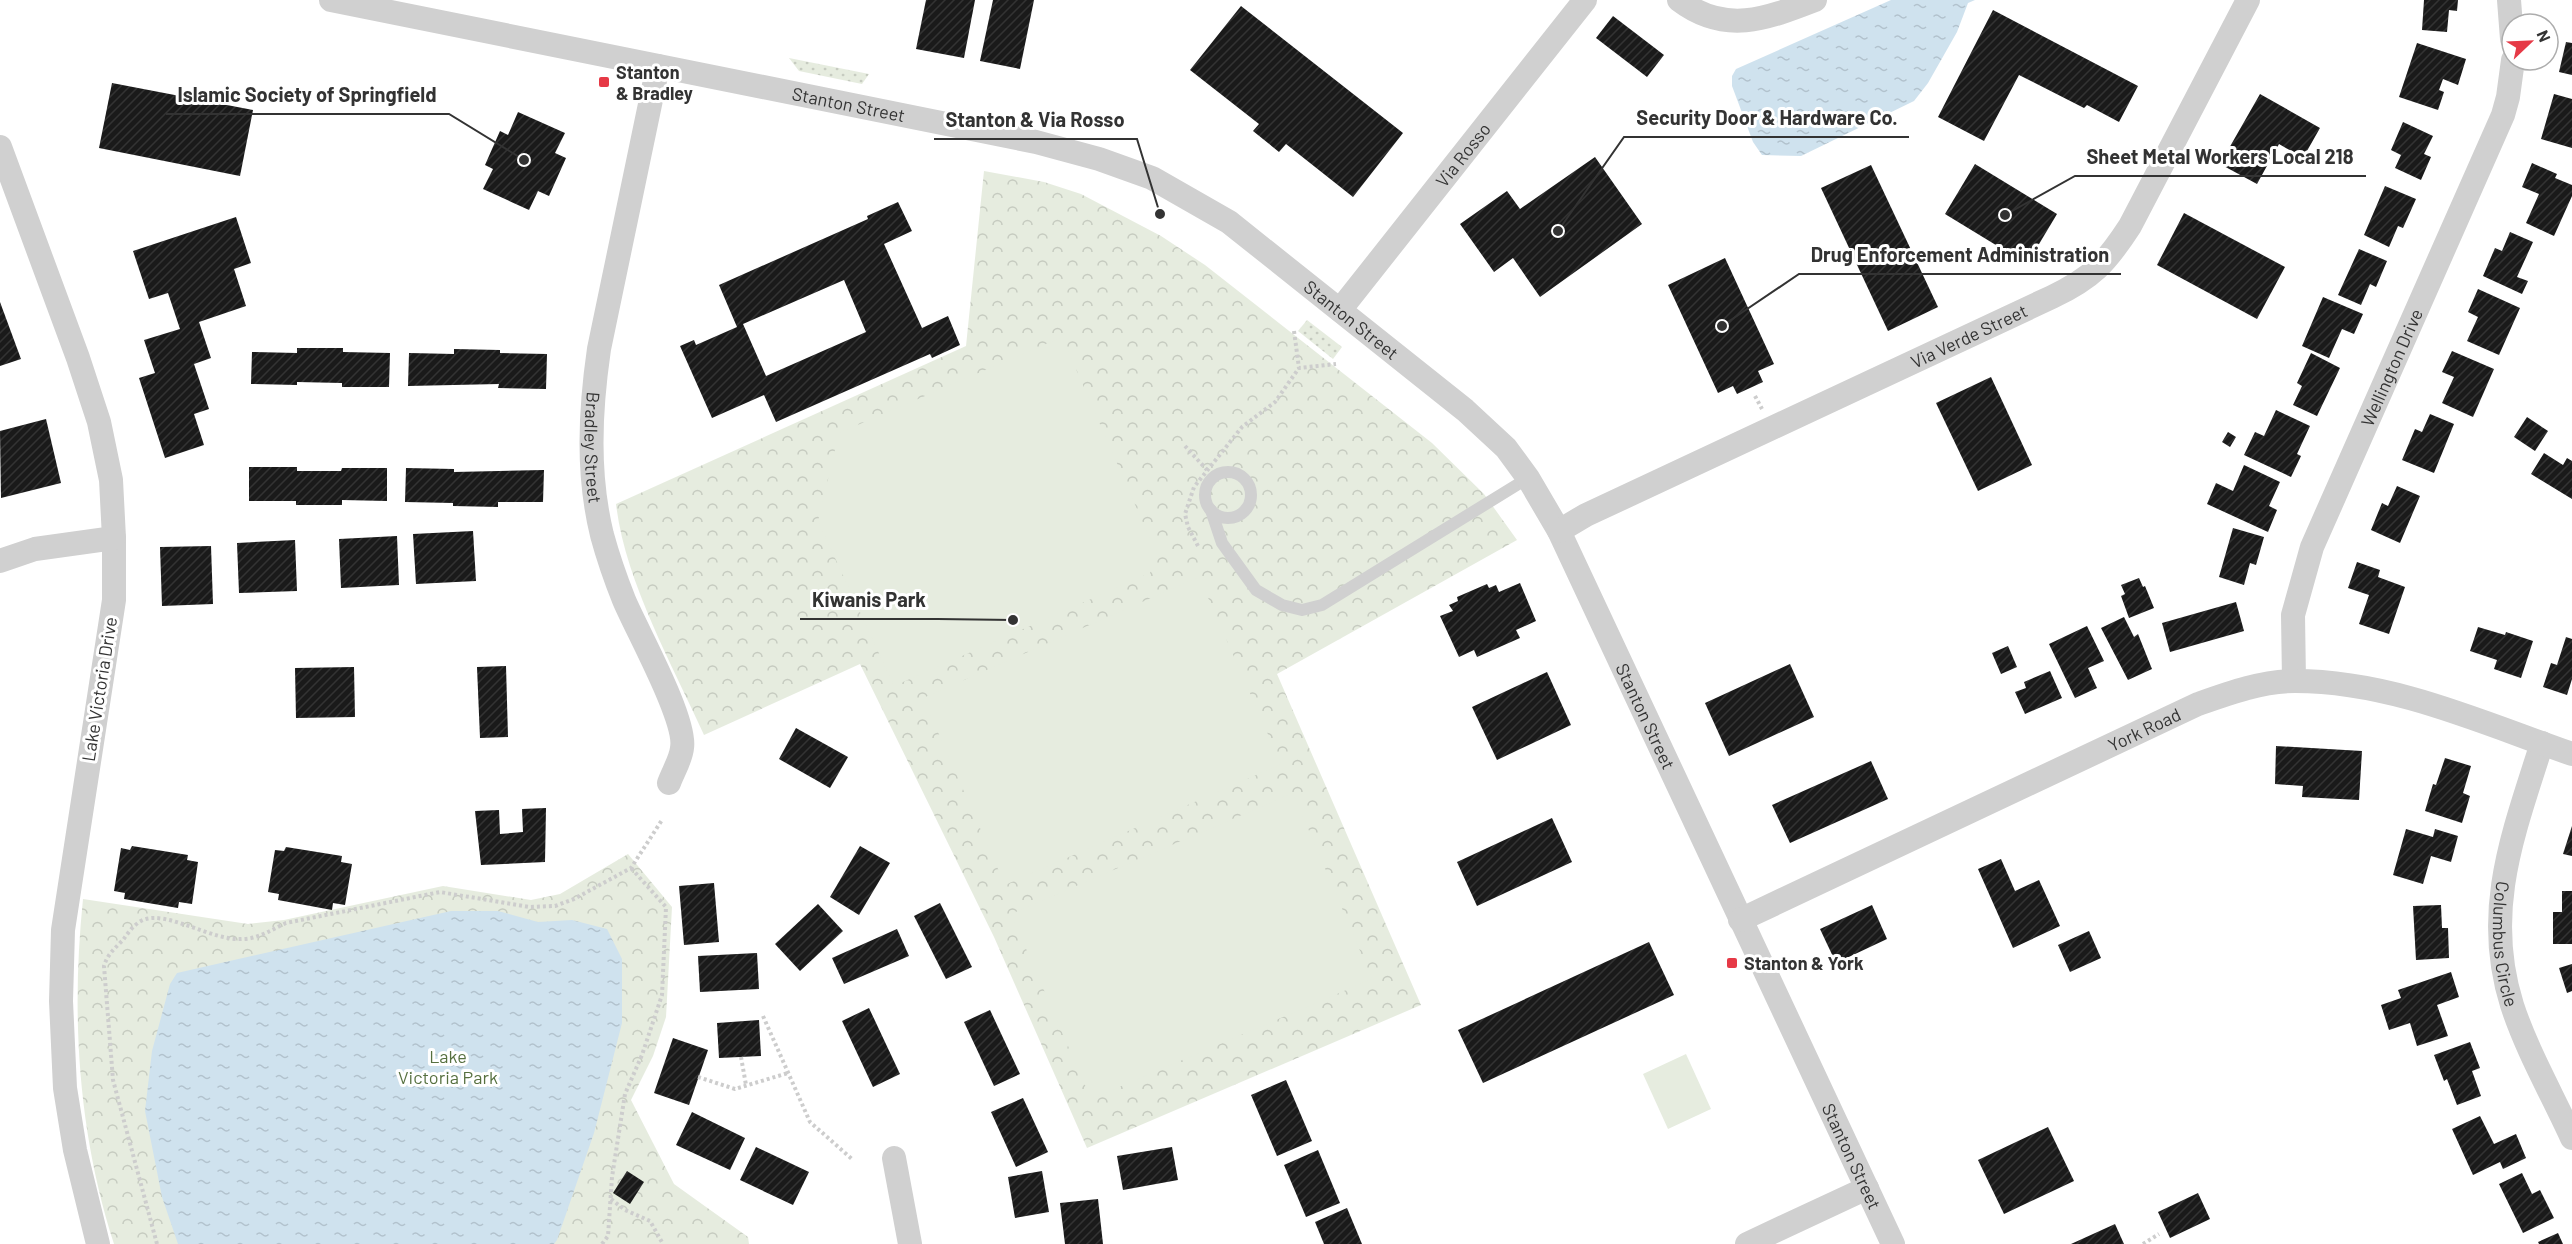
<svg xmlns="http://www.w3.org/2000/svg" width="2572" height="1244" viewBox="0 0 2572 1244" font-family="Barlow,sans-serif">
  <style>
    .grass { fill: url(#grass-dots) }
    .park { fill: url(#park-crowns) }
    .garden { fill: #e6ecdf }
    .water { fill: url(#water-ripples) }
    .building { fill: url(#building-hatch); fill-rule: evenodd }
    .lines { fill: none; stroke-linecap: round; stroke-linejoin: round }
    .path { stroke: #cdcdcd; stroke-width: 4; stroke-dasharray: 3 3; stroke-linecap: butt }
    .lane { stroke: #d0d0d0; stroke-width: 12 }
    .street { stroke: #d0d0d0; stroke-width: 24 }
    .poi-dot { fill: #e63946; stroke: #fff; stroke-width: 2 }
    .labels { text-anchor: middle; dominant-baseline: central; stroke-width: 6; stroke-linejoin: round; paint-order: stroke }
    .poi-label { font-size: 18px; font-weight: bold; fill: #333; stroke: #fff; text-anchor: start }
    .street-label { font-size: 18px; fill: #333; stroke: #fff }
    .park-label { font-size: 18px; fill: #56703f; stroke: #fff }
    .leader { fill: none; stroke: #333; stroke-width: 2 }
    .callout-dot { fill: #333; stroke: #fff; stroke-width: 2 }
    .callout-label { font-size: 20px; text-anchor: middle; font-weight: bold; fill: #333; stroke: #fff; stroke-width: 6; stroke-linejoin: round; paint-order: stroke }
  </style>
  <defs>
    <pattern id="grass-dots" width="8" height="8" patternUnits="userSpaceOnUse" patternTransform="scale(1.5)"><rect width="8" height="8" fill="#e6ecdf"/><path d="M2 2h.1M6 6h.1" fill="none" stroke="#c6cbc0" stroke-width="1.8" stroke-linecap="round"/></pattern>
    <pattern id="park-crowns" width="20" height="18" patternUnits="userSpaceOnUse" patternTransform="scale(1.5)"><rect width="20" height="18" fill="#e6ecdf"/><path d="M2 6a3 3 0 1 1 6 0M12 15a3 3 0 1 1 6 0" fill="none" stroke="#c6cbc0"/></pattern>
    <pattern id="water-ripples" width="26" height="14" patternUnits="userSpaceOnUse" patternTransform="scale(1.5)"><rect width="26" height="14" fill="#cfe2ee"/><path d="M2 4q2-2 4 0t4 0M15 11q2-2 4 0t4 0" fill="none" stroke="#b2c2cd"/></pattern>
    <pattern id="building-hatch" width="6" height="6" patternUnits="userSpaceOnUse" patternTransform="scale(1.5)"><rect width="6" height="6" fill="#1a1a1a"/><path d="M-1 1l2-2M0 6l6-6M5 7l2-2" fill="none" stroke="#333"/></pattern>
  </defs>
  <rect width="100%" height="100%" fill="#fff"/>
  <g class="grass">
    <polygon points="789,58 869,74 862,84 799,71"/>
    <polygon points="1307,320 1342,347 1333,359 1298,331"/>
  </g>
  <g class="park">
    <path d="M 984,171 L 1044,182 L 1081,194 L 1161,236 L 1205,265 L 1432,443 L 1484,494 L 1517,540 L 1277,674 L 1421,1005 L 1087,1148 L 994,937 L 860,664 L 704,735 C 672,664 625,581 616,504 L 966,346 Z"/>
    <path d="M 628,854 L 672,907 L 666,1017 L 653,1056 L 631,1100 L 674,1184 L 748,1237 L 749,1244 L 114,1244 C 78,1132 71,1016 83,899 L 248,924 L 284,920 L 443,886 L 531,900 L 560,894 Z"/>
  </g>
  <g class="garden">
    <polygon points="1062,337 1157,555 1150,573 894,686 818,521 839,433"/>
    <polygon points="1199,577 1281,764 1005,885 923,698"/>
    <polygon points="1293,793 1372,979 1091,1099 1011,914"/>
    <polygon points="1686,1054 1711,1109 1668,1129 1643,1074"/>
  </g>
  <g class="water">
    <polygon points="1891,0 1975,0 1968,3 1957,32 1928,83 1914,101 1801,156 1762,155 1753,142 1732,86 1732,76 1736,69"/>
    <polygon points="451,911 498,911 538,922 572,920 607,929 622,959 622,1023 594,1133 557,1240 554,1244 178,1244 162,1197 145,1111 152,1051 170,984 177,973"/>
  </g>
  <g class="building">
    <polygon points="926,0 975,0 964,58 916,49"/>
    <polygon points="993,0 1034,0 1020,69 980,61"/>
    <polygon points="2424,0 2458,0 2457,11 2449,10 2447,32 2422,30"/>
    <polygon points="1241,6 1403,133 1353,197 1286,144 1279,152 1253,131 1259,124 1190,70"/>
    <polygon points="1993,10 2138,86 2119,122 2087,105 2084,108 2019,75 1984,141 1938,117"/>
    <polygon points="1613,16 1664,55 1647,77 1596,38"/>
    <polygon points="2566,42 2572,43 2572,75 2559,72"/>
    <polygon points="2417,43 2466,59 2458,85 2443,79 2439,90 2444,92 2438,110 2399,97"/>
    <polygon points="112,83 253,110 240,176 99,148"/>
    <polygon points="2260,94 2320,128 2303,158 2279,144 2257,184 2220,164"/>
    <polygon points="2554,94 2572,99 2572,148 2541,139"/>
    <polygon points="518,112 565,133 555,153 566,158 549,196 538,191 529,210 483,189 493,169 485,165 500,131 508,135"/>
    <polygon points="2403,122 2433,136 2424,154 2431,157 2421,180 2395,168 2401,155 2391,150"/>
    <polygon points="1595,157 1642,224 1540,297 1513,258 1494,272 1460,224 1507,191 1520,209"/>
    <polygon points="2532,163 2557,174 2555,178 2572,185 2572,196 2554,236 2526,223 2539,194 2522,187"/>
    <polygon points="1975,164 2057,214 2027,264 1945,214"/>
    <polygon points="1871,165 1938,307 1888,331 1821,188"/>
    <polygon points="2385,186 2416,199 2403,228 2398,226 2389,247 2364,235"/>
    <path d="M 898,202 L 912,231 L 884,244 L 922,328 L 948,316 L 960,345 L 932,358 L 930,354 L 776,422 L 764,395 L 712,418 L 680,346 L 694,340 L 696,345 L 737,327 L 719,285 L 868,219 L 867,216 ZM 844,280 L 866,332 L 766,376 L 743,324 Z"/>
    <polygon points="2184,213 2285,267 2257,319 2157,265"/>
    <polygon points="236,217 251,263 234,269 246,306 199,322 211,358 194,364 209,409 194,414 204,445 165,458 139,378 155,373 144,340 180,329 168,293 149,299 133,251"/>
    <polygon points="2510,232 2533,242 2517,277 2528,281 2522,294 2483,276 2495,248 2502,251"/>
    <polygon points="2359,249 2387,261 2376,287 2370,284 2361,305 2338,295"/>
    <polygon points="1725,258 1774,364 1758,371 1763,382 1737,394 1733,386 1718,393 1668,285"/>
    <polygon points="2478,289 2520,308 2499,355 2467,341 2478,317 2468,312"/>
    <polygon points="2323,297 2363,314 2354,334 2342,329 2329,358 2302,346"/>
    <polygon points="0,302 21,359 0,366"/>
    <polygon points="297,348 343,348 343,352 390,353 389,387 342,387 342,383 297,382 297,385 251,384 252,352 297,353"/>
    <polygon points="454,349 500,350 500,353 547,354 546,389 498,388 499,384 408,386 409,353 454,354"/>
    <polygon points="2452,351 2494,369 2473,417 2442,403 2454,377 2442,372"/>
    <polygon points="2311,353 2340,368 2317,416 2293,405 2302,386 2297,383"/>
    <polygon points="1991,377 2032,465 1978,491 1936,403"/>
    <polygon points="2276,410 2310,426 2297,454 2301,456 2291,477 2244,455 2255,432 2264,436"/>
    <polygon points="2430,414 2454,424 2434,473 2402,460 2415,429 2422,432"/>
    <polygon points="2527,417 2548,431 2535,451 2514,437"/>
    <polygon points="46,419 61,483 1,498 0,431"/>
    <polygon points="2228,432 2236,437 2230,447 2222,442"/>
    <polygon points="2544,453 2563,465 2567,458 2572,461 2572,499 2531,474"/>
    <polygon points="2244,465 2280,482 2269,506 2277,510 2268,532 2207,504 2216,483 2233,491"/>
    <polygon points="249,467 297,467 297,471 341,471 342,468 387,468 387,501 342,500 342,505 296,505 296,501 249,501"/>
    <polygon points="406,468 454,469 454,472 544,470 543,502 498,502 498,507 453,506 453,503 405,502"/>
    <polygon points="2397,486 2420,496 2400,543 2371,530 2382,503 2388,506"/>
    <polygon points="2233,528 2264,537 2256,565 2250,563 2244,585 2219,577"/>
    <polygon points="473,531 476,581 416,584 413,534"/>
    <polygon points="397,536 399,585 341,588 339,539"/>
    <polygon points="295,540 297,591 239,593 237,543"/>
    <polygon points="211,546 213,604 162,606 160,547"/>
    <polygon points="2357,562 2380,570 2378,577 2405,587 2389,634 2359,624 2369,595 2348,588"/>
    <polygon points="2139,578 2143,587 2145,586 2154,608 2129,618 2121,596 2125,594 2121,585"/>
    <polygon points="1520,583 1536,621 1516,630 1520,638 1477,657 1474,650 1459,657 1440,616 1453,611 1449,605 1458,601 1457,597 1487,584 1489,588 1496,585 1499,592"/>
    <polygon points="2236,602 2244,631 2170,652 2162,623"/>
    <polygon points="2124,617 2134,637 2138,634 2152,669 2128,680 2101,628"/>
    <polygon points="2087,626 2104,661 2088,668 2097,688 2075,698 2049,644"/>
    <polygon points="2478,627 2505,635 2506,632 2533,641 2521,678 2494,669 2497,660 2470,651"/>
    <polygon points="2566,637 2572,639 2572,679 2567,695 2543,687 2551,663 2557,665"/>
    <polygon points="2008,646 2017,667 2001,674 1992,653"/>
    <polygon points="1790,664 1814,717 1729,756 1705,703"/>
    <polygon points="506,666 508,737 480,738 477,667"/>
    <polygon points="354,667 355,717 296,718 295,668"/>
    <polygon points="2050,671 2062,698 2025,714 2015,692 2026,688 2024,682"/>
    <polygon points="1547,672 1571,725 1497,760 1472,707"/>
    <polygon points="796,728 848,757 830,788 779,759"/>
    <polygon points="2276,746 2362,751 2359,800 2302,797 2303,786 2275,784"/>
    <polygon points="2445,758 2471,766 2463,793 2470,796 2462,823 2425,811 2433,784 2436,785"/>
    <polygon points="1871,761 1888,799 1790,843 1772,805"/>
    <polygon points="546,808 545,862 481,865 475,811 499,810 500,834 523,832 522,809"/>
    <polygon points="1552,818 1572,862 1477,906 1457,862"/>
    <polygon points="2572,826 2572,856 2563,854"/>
    <polygon points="2406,829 2433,837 2435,829 2458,836 2451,862 2431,856 2423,884 2393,875"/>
    <polygon points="132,846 188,855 187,860 198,862 192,904 179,902 178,908 124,899 125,893 114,891 121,848 130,850"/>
    <polygon points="860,846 890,863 859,915 830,897"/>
    <polygon points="286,847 342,856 341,862 352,864 345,905 333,903 332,910 278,900 279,894 268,892 275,850 284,851"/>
    <polygon points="2001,859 2015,891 2039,880 2060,926 2013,948 1978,869"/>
    <polygon points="714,883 719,942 684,945 679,886"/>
    <polygon points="2562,891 2572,891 2572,944 2553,944 2553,912 2562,912"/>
    <polygon points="940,903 972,967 946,979 914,916"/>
    <polygon points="818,904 843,931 800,971 775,944"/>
    <polygon points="1872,905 1887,939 1836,963 1820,929"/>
    <polygon points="2441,905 2442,928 2448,928 2449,958 2416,960 2413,906"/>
    <polygon points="897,929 909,956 844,984 832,958"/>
    <polygon points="2089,931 2101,958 2070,972 2058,945"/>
    <polygon points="1649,942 1674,995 1483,1083 1458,1030"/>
    <polygon points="757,953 759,989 700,992 698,956"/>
    <polygon points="2572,964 2572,991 2567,993 2559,968"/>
    <polygon points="2451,972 2459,997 2437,1005 2448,1036 2417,1046 2410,1023 2389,1030 2381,1005 2401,998 2398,990"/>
    <polygon points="869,1008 900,1074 873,1087 842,1021"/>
    <polygon points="990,1010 1020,1074 994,1086 964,1022"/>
    <polygon points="759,1020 761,1056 719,1058 717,1023"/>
    <polygon points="673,1038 708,1050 689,1105 654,1093"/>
    <polygon points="2470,1042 2480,1068 2472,1071 2481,1096 2457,1105 2447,1079 2444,1081 2434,1055"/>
    <polygon points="1286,1080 1312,1141 1277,1156 1251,1095"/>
    <polygon points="1023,1098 1048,1152 1016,1167 991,1112"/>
    <polygon points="692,1112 745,1138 730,1170 676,1145"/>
    <polygon points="2480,1116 2494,1144 2516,1134 2526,1158 2503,1169 2500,1162 2473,1175 2452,1129"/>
    <polygon points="2048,1127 2074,1181 2004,1214 1978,1160"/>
    <polygon points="756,1147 809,1172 793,1205 740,1180"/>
    <polygon points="1172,1147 1178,1180 1123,1190 1117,1156"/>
    <polygon points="1318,1150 1340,1203 1306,1217 1284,1165"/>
    <polygon points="627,1171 644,1182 630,1204 613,1193"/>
    <polygon points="1042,1171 1049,1212 1015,1218 1008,1177"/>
    <polygon points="2522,1173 2532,1194 2540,1190 2554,1218 2523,1233 2499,1184"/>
    <polygon points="2198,1193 2210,1219 2170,1238 2158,1212"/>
    <polygon points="1098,1199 1103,1244 1065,1244 1060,1203"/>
    <polygon points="1347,1208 1362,1244 1324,1244 1315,1222"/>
    <polygon points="2115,1224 2124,1244 2071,1244"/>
    <polygon points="2558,1233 2563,1244 2539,1244 2538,1242"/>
  </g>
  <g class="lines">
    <g class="path">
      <polyline points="1294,331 1299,368 1336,364"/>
      <polyline points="1755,396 1762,409"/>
      <polyline points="1185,446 1207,470"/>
      <polyline points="1198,546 1188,527 1185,514 1194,487 1242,427 1275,402 1299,368"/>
      <polyline points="763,1016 810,1122 852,1159"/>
      <polyline points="741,1057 746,1085"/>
      <polyline points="698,1077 735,1089 788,1073"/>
      <polyline points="611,1199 625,1210 650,1221 663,1244"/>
      <path d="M 157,1244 L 113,1080 L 104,966 C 107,955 115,948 123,940 C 128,933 134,924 143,920 C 167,910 212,941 242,939 C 258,939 271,930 286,923 L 440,892 L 529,907 L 555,906 L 574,899 L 631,868 L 662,820"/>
      <polyline points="602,1244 608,1236 612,1177 625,1094 642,1055 662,995 666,907 631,868"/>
      <polyline points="2143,1244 2159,1234"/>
    </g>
    <g class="lane">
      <circle cx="1228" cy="495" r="23"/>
      <polyline points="1211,510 1222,543 1256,590 1282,605 1302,610 1322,605 1528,478"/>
    </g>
    <g class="street">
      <path id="s1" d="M 331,0 L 1036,142 L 1099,159 L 1152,178 L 1229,222 L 1465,410 L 1506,448 L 1528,478 L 1559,531 L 1893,1244"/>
      <path d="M 1679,0 C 1725,35 1766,19 1815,0"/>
      <polyline points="2509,0 2512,39"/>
      <path id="s2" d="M 658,66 L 599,349 C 590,411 587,474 602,535 C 608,557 616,580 624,600 C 637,631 687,720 682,748 C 681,759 673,772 669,783"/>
      <polyline points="0,147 78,358 99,422 111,480 114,538 114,600 63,930 61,1001 65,1088 75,1150 98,1244"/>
      <path id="s3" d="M 1340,310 L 1585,0"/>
      <path id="s4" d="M 1559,531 L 1586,515 L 2052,297 C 2092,278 2106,263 2130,226 L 2248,0"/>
      <polyline points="0,561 35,549 114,538"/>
      <path id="s5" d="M 2294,681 L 2293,615 L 2312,547 L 2503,115 L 2508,97 L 2513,60"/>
      <path id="s6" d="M 2542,743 C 2514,832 2482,910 2512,1005 C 2527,1051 2552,1094 2572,1138"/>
      <path id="s7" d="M 1740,920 L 2198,704 C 2229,693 2262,681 2295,681 C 2392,681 2483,723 2572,754"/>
      <polyline points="894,1158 910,1244"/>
      <polyline points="1747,1244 1867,1188"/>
    </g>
  </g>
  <g class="poi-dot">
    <rect x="598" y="76" width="12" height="12" rx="3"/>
    <rect x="1726" y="957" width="12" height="12" rx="3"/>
  </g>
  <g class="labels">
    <g class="poi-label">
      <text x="616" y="72">Stanton<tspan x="616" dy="21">&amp; Bradley</tspan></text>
      <text x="1744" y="963">Stanton &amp; York</text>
    </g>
    <g class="street-label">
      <text stroke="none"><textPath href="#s1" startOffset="528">Stanton Street</textPath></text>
      <text stroke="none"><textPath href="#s3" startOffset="198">Via Rosso</textPath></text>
      <text stroke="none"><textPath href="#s1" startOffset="1086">Stanton Street</textPath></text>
      <text stroke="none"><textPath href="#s4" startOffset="454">Via Verde Street</textPath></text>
      <text stroke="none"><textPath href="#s5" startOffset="333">Wellington Drive</textPath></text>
      <text stroke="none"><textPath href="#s2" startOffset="388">Bradley Street</textPath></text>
      <text transform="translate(99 689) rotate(-81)">Lake Victoria Drive</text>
      <text stroke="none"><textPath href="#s1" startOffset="1590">Stanton Street</textPath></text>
      <text stroke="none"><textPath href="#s7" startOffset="447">York Road</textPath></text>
      <text stroke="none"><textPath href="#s6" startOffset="207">Columbus Circle</textPath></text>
      <text stroke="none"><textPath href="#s1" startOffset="2076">Stanton Street</textPath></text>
    </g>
    <g class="park-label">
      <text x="448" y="1056">Lake<tspan x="448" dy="21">Victoria Park</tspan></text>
    </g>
  </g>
  <path class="leader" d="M524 160L449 114H166M1558 231L1624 137H1909M1160 214L1137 139H934M2005 215L2075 176H2366M1722 326L1799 274H2121M1013 620L938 619H800"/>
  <g class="callout-dot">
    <circle cx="524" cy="160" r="6"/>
    <circle cx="1558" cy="231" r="6"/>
    <circle cx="1160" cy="214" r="6"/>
    <circle cx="2005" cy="215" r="6"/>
    <circle cx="1722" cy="326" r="6"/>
    <circle cx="1013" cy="620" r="6"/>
  </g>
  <g class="callout-label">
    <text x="307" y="102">Islamic Society of Springfield</text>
    <text x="1767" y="125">Security Door &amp; Hardware Co.</text>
    <text x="1035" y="127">Stanton &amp; Via Rosso</text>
    <text x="2220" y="164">Sheet Metal Workers Local 218</text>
    <text x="1960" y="262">Drug Enforcement Administration</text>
    <text x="869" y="607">Kiwanis Park</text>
  </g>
  <g transform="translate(2530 42) rotate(67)"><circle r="28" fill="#ffffff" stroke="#adadad" stroke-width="1.5"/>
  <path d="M0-4.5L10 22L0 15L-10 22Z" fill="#e63946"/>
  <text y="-9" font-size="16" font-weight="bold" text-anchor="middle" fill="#333333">N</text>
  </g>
</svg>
